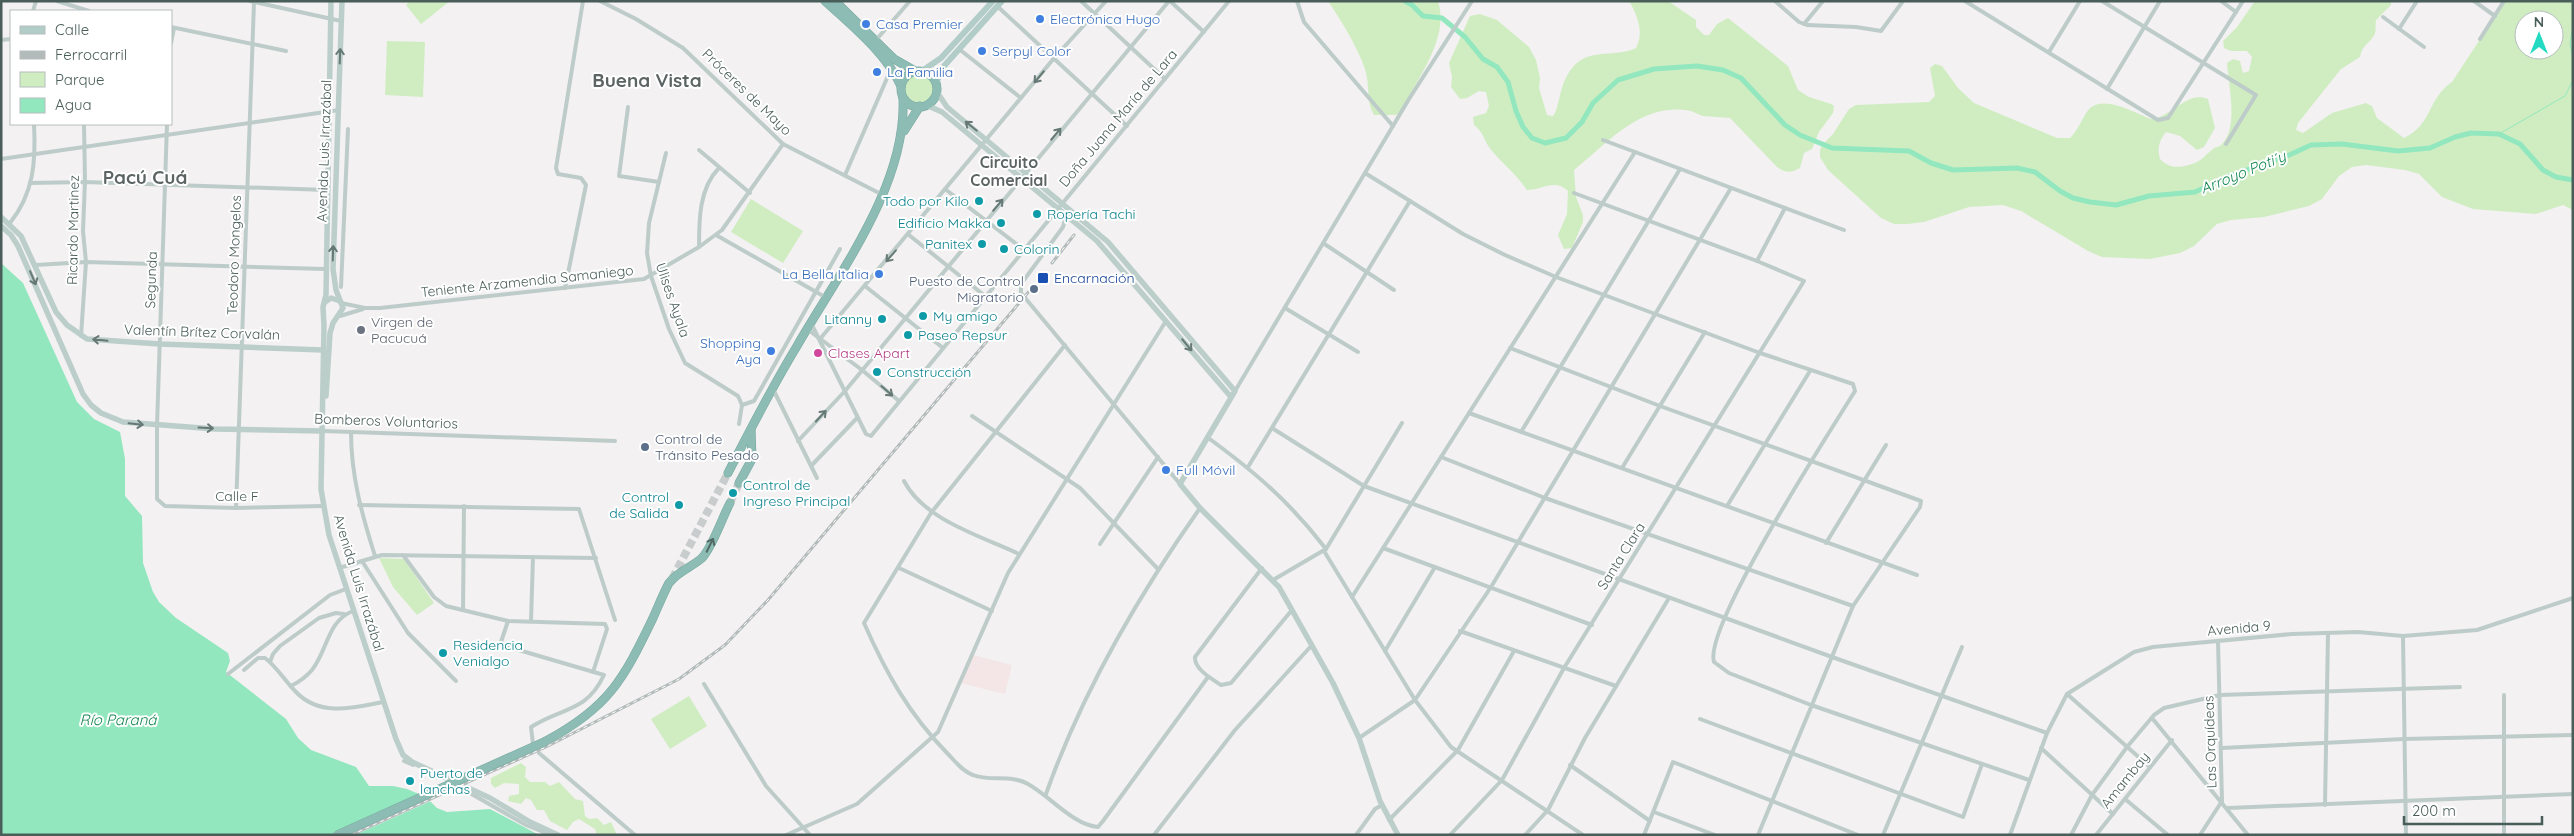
<svg xmlns="http://www.w3.org/2000/svg" width="2574" height="836" viewBox="0 0 2574 836" font-family="Quicksand,sans-serif">
  <style>
    .commercial { fill: #f4e6e6 }
    .green { fill: #d0edc2; fill-rule: evenodd }
    .water { fill: #92e7be }
    .pier { fill: #f3f1f2 }
    .lines { fill: none; stroke-linecap: round; stroke-linejoin: round }
    .stream { stroke: #92e7be; stroke-width: 1 }
    .canal { stroke: #92e7be; stroke-width: 5 }
    .highway-tunnel { stroke: #c8cccc; stroke-width: 8; stroke-dasharray: 8 4; stroke-linecap: butt }
    .highway-casing { stroke: #77a89f; stroke-width: 9 }
    .street { stroke: #bdccc9; stroke-width: 4 }
    .secondary { stroke: #bbceca; stroke-width: 5.5 }
    .primary { stroke: #b2cdc8; stroke-width: 6 }
    .highway { stroke: #8cbcb3; stroke-width: 8 }
    .rail-casing { stroke: #b3baba; stroke-width: 3 }
    .rail { stroke: #fff; stroke-width: 1; stroke-dasharray: 4; stroke-linecap: butt }
    .highway-bridge-casing { stroke: #77a89f; stroke-width: 9; stroke-linecap: butt }
    .highway-bridge { stroke: #8cbcb3; stroke-width: 8 }
    .oneway { stroke: #667975 }
    .oneway2 { stroke: #536b66 }
    .shop-dot { fill: #3f7fe0; stroke: #fff; stroke-width: 2 }
    .culture-dot { fill: #0f9aa8; stroke: #fff; stroke-width: 2 }
    .transit-dot { fill: #1a4fb4; stroke: #fff; stroke-width: 2 }
    .service-dot { fill: #5c6f8a; stroke: #fff; stroke-width: 2 }
    .worship-dot { fill: #6b7280; stroke: #fff; stroke-width: 2 }
    .hotel-dot { fill: #d1479c; stroke: #fff; stroke-width: 2 }
    .labels { text-anchor: middle; dominant-baseline: central; stroke-width: 4; stroke-linejoin: round; paint-order: stroke }
    .shop-label { font-size: 14px; fill: #366cbe; stroke: #fff; text-anchor: start }
    .street-label { font-size: 14px; fill: #495d59; stroke: #fff }
    .culture-label { font-size: 14px; fill: #0d838f; stroke: #fff; text-anchor: start }
    .transit-label { font-size: 14px; fill: #164399; stroke: #fff; text-anchor: start }
    .service-label { font-size: 14px; fill: #4e5e75; stroke: #fff; text-anchor: end }
    .worship-label { font-size: 14px; fill: #5b616d; stroke: #fff; text-anchor: start }
    .hotel-label { font-size: 14px; fill: #b23c85; stroke: #fff; text-anchor: start }
    .water-label { font-size: 15px; font-style: italic; fill: #14874f; stroke: #fff }
    .quarter-label { font-size: 16px; font-weight: bold; fill: #5d6564; stroke: #fff }
    .district-label { font-size: 19px; font-weight: bold; fill: #5d6564; stroke: #fff }
  </style>
  <rect width="100%" height="100%" fill="#f3f1f2"/>
  <polygon class="commercial" points="973,655 1012,665 1005,694 960,683"/>
  <g class="green">
    <polygon points="410,1 450,1 421,24 406,5"/>
    <path d="M 1328,1 L 1438,1 C 1450,39 1417,77 1402,111 L 1396,115 L 1374,115 C 1366,102 1370,84 1365,69 C 1357,46 1342,22 1328,1 Z"/>
    <path d="M 1629,1 L 1668,1 L 1696,20 L 1696,27 L 1704,35 L 1709,35 L 1717,24 L 1728,18 L 1788,66 L 1798,90 L 1809,97 L 1831,104 L 1834,106 L 1833,113 L 1819,132 L 1812,149 L 1804,153 L 1800,168 C 1791,173 1786,173 1777,167 L 1730,118 C 1721,117 1712,117 1703,116 C 1697,114 1691,110 1685,110 C 1638,105 1608,143 1574,170 L 1576,197 L 1583,215 L 1583,222 L 1572,248 L 1564,249 L 1558,235 L 1567,214 L 1568,191 C 1555,178 1542,190 1527,190 C 1515,173 1505,166 1492,151 C 1484,142 1484,132 1474,125 L 1473,117 L 1486,113 L 1489,106 L 1486,92 L 1479,91 L 1467,98 L 1460,99 L 1451,87 L 1452,77 L 1449,63 L 1470,16 L 1480,14 L 1497,20 L 1529,47 L 1536,60 L 1540,78 L 1539,88 L 1547,115 L 1553,116 C 1558,111 1560,89 1565,80 C 1582,43 1610,60 1636,48 C 1644,33 1638,16 1629,1 Z"/>
    <path d="M 2255,1 L 2391,1 L 2391,5 L 2376,20 C 2375,26 2377,32 2373,37 C 2367,45 2362,46 2360,57 L 2341,69 L 2298,123 L 2296,130 L 2303,133 L 2332,113 L 2366,103 L 2372,106 L 2377,118 L 2404,138 C 2433,124 2427,99 2452,82 L 2505,1 L 2573,1 L 2573,210 L 2563,205 L 2536,214 L 2473,209 L 2442,197 L 2419,174 L 2405,170 L 2366,165 L 2352,167 L 2339,176 L 2322,199 L 2309,206 L 2264,217 L 2231,220 L 2217,224 L 2194,246 L 2180,253 L 2150,259 L 2102,257 L 2088,251 L 2021,211 L 2003,205 L 1969,207 L 1924,222 L 1908,224 L 1894,224 L 1881,218 L 1828,170 L 1820,157 L 1820,150 L 1823,144 L 1833,134 L 1849,109 L 1856,105 L 1929,102 L 1935,96 L 1930,68 L 1935,64 L 1942,66 L 1958,88 L 1974,103 L 2057,138 L 2070,138 C 2080,128 2083,115 2090,108 C 2105,95 2136,113 2151,119 C 2172,117 2187,90 2208,99 L 2215,128 L 2204,147 L 2197,150 L 2180,136 L 2166,132 C 2159,141 2157,148 2160,159 C 2170,169 2179,168 2192,164 C 2202,161 2205,155 2213,149 C 2215,147 2218,147 2220,146 C 2240,130 2228,84 2227,63 L 2233,59 L 2240,61 L 2243,73 L 2249,71 L 2252,57 L 2247,51 L 2231,51 L 2224,48 L 2223,41 L 2237,27 ZM 2524,20 L 2554,20 L 2554,50 L 2524,50 Z"/>
    <polygon points="387,41 425,42 423,97 385,95"/>
    <circle cx="919" cy="88" r="15"/>
    <polygon points="751,199 803,231 783,263 731,232"/>
    <polygon points="379,558 404,559 434,603 417,615 393,587"/>
    <polygon points="689,696 707,726 670,749 651,719"/>
    <polygon points="521,763 526,767 525,777 530,782 545,782 550,786 559,782 575,799 583,801 585,816 589,819 597,818 604,825 611,822 617,835 597,835 595,829 579,819 573,822 567,830 550,821 544,810 537,810 531,800 526,798 521,804 508,801 509,796 519,794 519,784 504,783 495,788 491,784 491,778"/>
  </g>
  <polygon class="water" points="1,263 23,283 77,402 94,419 120,432 125,459 125,496 142,516 143,563 153,592 159,602 176,618 228,653 230,661 226,672 286,719 298,738 311,750 356,767 369,786 393,786 407,789 426,797 437,808 447,812 490,809 539,835 1,835"/>
  <polygon class="pier" points="424,793 433,800 355,835 330,835"/>
  <g class="lines">
    <g class="stream">
      <polyline points="2573,26 2570,43 2573,58"/>
      <polyline points="2499,134 2565,96 2573,80"/>
    </g>
    <polyline class="canal" points="1405,1 1412,5 1423,16 1442,18 1465,37 1483,59 1497,67 1508,82 1516,111 1523,127 1532,138 1545,143 1566,138 1582,122 1593,103 1618,80 1654,69 1697,66 1723,70 1741,78 1785,125 1800,135 1832,148 1909,151 1931,163 1953,170 2017,168 2035,172 2060,191 2073,198 2090,202 2116,205 2149,196 2195,192 2232,175 2287,156 2311,145 2342,144 2398,151 2430,148 2455,137 2471,133 2499,134 2520,144 2543,170 2556,177 2573,180"/>
    <g class="highway-tunnel">
      <polyline points="730,503 739,483"/>
      <polyline points="672,579 728,473"/>
    </g>
    <defs>
      <g id="highway">
        <path d="M 825,1 C 852,26 885,52 901,86"/>
        <polyline points="835,1 894,59 915,71"/>
        <circle cx="919" cy="89" r="18"/>
        <polyline points="904,131 920,106"/>
        <path d="M 728,473 C 750,430 772,387 797,346 C 839,273 907,185 903,98"/>
        <polyline points="739,483 752,459 751,429"/>
        <path d="M 546,741 C 609,707 623,680 653,618 C 658,607 663,594 669,583 C 678,571 692,567 702,558 C 713,546 722,518 730,503"/>
      </g>
    </defs>
    <use href="#highway" class="highway-casing"/>
    <g class="street">
      <polyline points="57,1 89,11"/>
      <polyline points="250,1 341,21"/>
      <polyline points="600,1 636,19 683,48 783,144 881,194"/>
      <polyline points="1081,1 1165,79"/>
      <polyline points="1170,1 1204,32"/>
      <polyline points="1297,1 1304,22 1393,126"/>
      <polyline points="1775,1 1799,22 1807,25 1856,27 1881,31 1903,1"/>
      <polyline points="1965,1 2158,120 2168,118 2243,1"/>
      <polyline points="2102,1 2256,95 2226,144"/>
      <polyline points="2221,1 2236,12"/>
      <polyline points="2474,1 2495,16"/>
      <polyline points="997,6 1127,126"/>
      <polyline points="33,11 36,1"/>
      <polyline points="2383,17 2424,47"/>
      <polyline points="1804,24 1823,1"/>
      <polyline points="171,27 286,51"/>
      <polyline points="2399,29 2417,1"/>
      <polyline points="2480,39 2504,1"/>
      <polyline points="1,40 11,39"/>
      <polyline points="876,40 910,1"/>
      <polyline points="171,43 174,28"/>
      <polyline points="959,49 1021,98"/>
      <polyline points="2049,52 2080,1"/>
      <polyline points="2107,89 2160,1"/>
      <polyline points="628,107 619,176 659,182"/>
      <polyline points="167,124 157,426 157,499 165,506 236,508 323,506"/>
      <polyline points="1603,140 1844,230"/>
      <polyline points="699,150 750,193"/>
      <polyline points="666,153 649,223 647,253 651,276 669,329 685,363 738,396 742,405 739,424"/>
      <polyline points="1,159 339,110"/>
      <path d="M 1365,173 L 1463,234 L 1505,255 L 1556,277 L 1760,353 L 1853,384 L 1855,391 C 1831,430 1703,627 1714,662 L 1729,673 L 1811,705 L 2029,780"/>
      <polyline points="845,175 891,69"/>
      <polyline points="30,183 85,182 327,190"/>
      <polyline points="945,189 1023,249"/>
      <polyline points="1066,215 1063,227 1021,284 1021,293 1180,484"/>
      <path d="M 10,223 C 34,193 36,161 34,124"/>
      <polyline points="716,235 825,297"/>
      <polyline points="909,235 985,296"/>
      <polyline points="1323,243 1394,290"/>
      <path d="M 699,247 C 699,220 699,188 719,168"/>
      <polyline points="1757,261 1785,208"/>
      <polyline points="36,265 86,262 325,269"/>
      <polyline points="865,286 943,348"/>
      <polyline points="341,287 348,129"/>
      <polyline points="565,288 586,185 581,178 558,174 556,168 583,1"/>
      <polyline points="341,303 365,308 380,308 644,279 699,247 722,230 783,144"/>
      <polyline points="1285,308 1358,352"/>
      <polyline points="340,316 363,309"/>
      <polyline points="811,323 866,434 871,436 1229,1"/>
      <polyline points="807,329 862,370 899,401"/>
      <polyline points="81,336 86,262 83,231 85,182 84,124"/>
      <polyline points="820,339 1055,57 1106,1"/>
      <path d="M 1065,345 L 931,513 L 864,623 C 886,673 909,714 947,753 C 955,761 962,771 973,775 C 990,782 1011,774 1028,784 C 1050,796 1073,825 1098,827 L 1103,821 L 1208,677"/>
      <polyline points="1510,348 1660,406 1921,501 1920,507 1853,606 1758,835"/>
      <polyline points="773,389 817,478"/>
      <polyline points="1235,391 1409,99 1472,1"/>
      <polyline points="742,405 754,401 840,249"/>
      <polyline points="1469,413 1917,575"/>
      <polyline points="972,416 1080,488 1157,568"/>
      <polyline points="1272,428 1364,486 1832,657 2047,733"/>
      <polyline points="323,431 615,441"/>
      <path d="M 351,432 C 351,476 362,515 375,556"/>
      <polyline points="1521,432 1680,169"/>
      <path d="M 1207,437 C 1255,472 1290,502 1326,549 L 1324,551 L 1415,700 L 1451,747 L 1583,835"/>
      <polyline points="798,441 845,391 1169,1"/>
      <polyline points="1441,457 1545,498 1853,606"/>
      <polyline points="811,466 857,418"/>
      <polyline points="1248,467 1410,201"/>
      <polyline points="1622,468 1705,332"/>
      <path d="M 904,481 C 924,520 981,536 1019,554"/>
      <polyline points="359,505 579,509 615,620"/>
      <polyline points="1727,506 1810,371"/>
      <polyline points="236,508 254,2"/>
      <polyline points="1826,543 1886,445"/>
      <polyline points="1100,544 1158,457"/>
      <polyline points="1383,548 1592,625"/>
      <polyline points="403,555 434,597 446,606 508,621 605,624 607,629 593,672"/>
      <polyline points="362,561 408,633 456,681"/>
      <polyline points="339,568 382,555 596,558"/>
      <polyline points="899,568 992,611"/>
      <path d="M 1262,568 L 1195,657 C 1194,669 1212,679 1221,685 L 1231,683 L 1292,610"/>
      <polyline points="1273,580 1326,549 1402,423"/>
      <polyline points="1352,597 1635,152"/>
      <polyline points="463,610 464,506"/>
      <path d="M 508,621 L 501,642 L 505,646 L 604,675 C 586,713 562,707 531,727 L 533,744"/>
      <polyline points="531,621 533,557"/>
      <polyline points="1460,631 1616,686"/>
      <polyline points="2403,636 2406,835"/>
      <polyline points="1385,651 1435,567"/>
      <polyline points="270,662 273,654 280,646 319,618 336,613 344,614"/>
      <path d="M 244,670 L 258,658 L 265,658 C 277,667 285,681 296,692 C 320,717 353,708 383,702"/>
      <polyline points="228,674 330,595 346,589"/>
      <polyline points="704,684 766,786 810,835"/>
      <path d="M 291,686 C 299,682 306,677 312,670 C 328,650 327,621 353,611"/>
      <polyline points="2067,694 2150,767"/>
      <polyline points="2504,695 2504,835"/>
      <polyline points="2152,718 2248,835"/>
      <polyline points="1700,719 1963,817 1982,764"/>
      <polyline points="1359,738 1415,700 1491,587 1731,188"/>
      <polyline points="2041,748 2113,814"/>
      <polyline points="2222,748 2404,739 2573,735"/>
      <polyline points="539,753 635,835"/>
      <polyline points="404,761 413,765"/>
      <polyline points="1570,765 1650,821"/>
      <polyline points="461,788 526,825 551,835"/>
      <path d="M 1046,794 C 1082,692 1138,596 1200,508"/>
      <polyline points="2125,799 2168,835"/>
      <polyline points="2325,805 2328,633"/>
      <polyline points="2228,808 2573,794"/>
      <polyline points="1654,812 1715,835"/>
      <polyline points="1389,820 1458,750 1514,651"/>
      <polyline points="786,835 857,804 938,732 1008,573 1166,321"/>
      <polyline points="1154,835 1235,730 1312,645"/>
      <polyline points="1356,835 1375,809 1382,805"/>
      <polyline points="1450,835 1502,780 1564,668 1804,281 1757,261 1574,193"/>
      <polyline points="1525,835 1548,810 1585,738 1669,598"/>
      <polyline points="1644,835 1673,762 1858,835"/>
      <polyline points="1883,835 1962,647"/>
      <polyline points="2010,835 2047,733 2067,694 2134,652 2153,647 2292,634 2358,632 2403,636 2477,630 2573,598"/>
      <polyline points="2071,835 2092,795 2127,747 2154,715 2164,708 2220,695 2460,687"/>
      <polyline points="2096,835 2172,740"/>
      <polyline points="2200,835 2222,801 2218,641"/>
    </g>
    <g class="secondary">
      <polyline points="331,1 326,295 323,307 324,326 321,489 329,535 396,739 403,755 412,762 490,798 530,822 558,835"/>
      <polyline points="937,92 947,107 1108,242 1235,391 1180,484 1200,508 1279,587 1333,683 1359,738 1380,801 1398,835"/>
      <polyline points="926,105 942,112 1097,241 1231,397"/>
      <polyline points="1,217 21,236 56,312 67,325 87,339 160,344 323,350"/>
      <polyline points="1,226 11,235 18,246 83,394 91,405 101,413 123,422 215,429 323,431"/>
      <polyline points="325,302 331,298 340,301"/>
      <polyline points="326,396 330,333 333,323 343,308 336,290 333,269 342,1"/>
    </g>
    <g class="primary">
      <polyline points="922,71 941,58 993,1"/>
      <polyline points="936,83 944,66 1002,1"/>
    </g>
    <use href="#highway" class="highway"/>
    <defs>
      <g id="rail">
        <polyline points="1052,263 1074,235"/>
        <polyline points="351,835 548,746 679,679 725,645 768,600 1031,289"/>
      </g>
    </defs>
    <use href="#rail" class="rail-casing"/>
    <use href="#rail" class="rail"/>
    <defs>
      <polyline id="highway-bridge" points="337,835 546,741"/>
    </defs>
    <use href="#highway-bridge" class="highway-bridge-casing"/>
    <use href="#highway-bridge" class="highway-bridge"/>
  </g>
  <defs><path id="oneway-shaft" d="M-6 0H5M1.5-3L5.5 0L1.5 3" fill="none" stroke-width="1.6" stroke-linecap="round" stroke-linejoin="round" transform="scale(1.25)"/></defs>
  <g class="oneway">
    <use href="#oneway-shaft" transform="translate(340 56) rotate(-88)"/>
    <use href="#oneway-shaft" transform="translate(1039 77) rotate(130)"/>
    <use href="#oneway-shaft" transform="translate(971 126) rotate(-141)"/>
    <use href="#oneway-shaft" transform="translate(1056 134) rotate(-50)"/>
    <use href="#oneway-shaft" transform="translate(998 205) rotate(-50)"/>
    <use href="#oneway-shaft" transform="translate(333 253) rotate(-88)"/>
    <use href="#oneway-shaft" transform="translate(891 256) rotate(131)"/>
    <use href="#oneway-shaft" transform="translate(33 278) rotate(67)"/>
    <use href="#oneway-shaft" transform="translate(100 340) rotate(-174)"/>
    <use href="#oneway-shaft" transform="translate(1187 345) rotate(50)"/>
    <use href="#oneway-shaft" transform="translate(887 391) rotate(41)"/>
    <use href="#oneway-shaft" transform="translate(821 416) rotate(-47)"/>
    <use href="#oneway-shaft" transform="translate(136 424) rotate(6)"/>
    <use href="#oneway-shaft" transform="translate(206 428) rotate(3)"/>
  </g>
  <use class="oneway2" href="#oneway-shaft" transform="translate(710 545) rotate(-64)"/>
  <g class="shop-dot">
    <circle cx="1040" cy="19" r="5"/>
    <circle cx="866" cy="24" r="5"/>
    <circle cx="982" cy="51" r="5"/>
    <circle cx="877" cy="72" r="5"/>
    <circle cx="879" cy="274" r="5"/>
    <circle cx="771" cy="351" r="5"/>
    <circle cx="1166" cy="470" r="5"/>
  </g>
  <g class="culture-dot">
    <circle cx="979" cy="201" r="5"/>
    <circle cx="1037" cy="214" r="5"/>
    <circle cx="1001" cy="223" r="5"/>
    <circle cx="982" cy="244" r="5"/>
    <circle cx="1004" cy="249" r="5"/>
    <circle cx="923" cy="316" r="5"/>
    <circle cx="882" cy="319" r="5"/>
    <circle cx="908" cy="335" r="5"/>
    <circle cx="877" cy="372" r="5"/>
    <circle cx="733" cy="493" r="5"/>
    <circle cx="679" cy="505" r="5"/>
    <circle cx="443" cy="653" r="5"/>
    <circle cx="410" cy="781" r="5"/>
  </g>
  <rect class="transit-dot" x="1037" y="272" width="12" height="12" rx="2.5"/>
  <g class="service-dot">
    <circle cx="1034" cy="289" r="5"/>
    <circle cx="645" cy="447" r="5"/>
  </g>
  <circle class="worship-dot" cx="361" cy="330" r="5"/>
  <circle class="hotel-dot" cx="818" cy="353" r="5"/>
  <g class="labels">
    <g class="shop-label">
      <text x="1050" y="19">Electrónica Hugo</text>
      <text x="876" y="24">Casa Premier</text>
      <text x="992" y="51">Serpyl Color</text>
      <text x="887" y="72">La Familia</text>
      <text x="869" y="274" text-anchor="end">La Bella Italia</text>
      <text x="761" y="343" text-anchor="end">Shopping<tspan x="761" dy="16">Aya</tspan></text>
      <text x="1176" y="470">Full Móvil</text>
    </g>
    <g class="street-label">
      <text transform="translate(747 92) rotate(44)">Próceres de Mayo</text>
      <text transform="translate(1118 118) rotate(-50)">Doña Juana María de Lara</text>
      <text transform="translate(324 151) rotate(-88)">Avenida Luis Irrazábal</text>
      <text transform="translate(73 230) rotate(-89)">Ricardo Martinez</text>
      <text transform="translate(234 255) rotate(-88)">Teodoro Mongelos</text>
      <text transform="translate(151 280) rotate(-88)">Segunda</text>
      <text transform="translate(527 281) rotate(-6)">Teniente Arzamendia Samaniego</text>
      <text transform="translate(673 300) rotate(71)">Ulises Ayala</text>
      <text transform="translate(202 332) rotate(2)">Valentín Brítez Corvalán</text>
      <text transform="translate(386 421) rotate(2)">Bomberos Voluntarios</text>
      <text x="237" y="496">Calle F</text>
      <text transform="translate(1621 556) rotate(-58)">Santa Clara</text>
      <text transform="translate(359 583) rotate(73)">Avenida Luis Irrazábal</text>
      <text transform="translate(2239 628) rotate(-5)">Avenida 9</text>
      <text transform="translate(2210 742) rotate(-92)">Las Orquídeas</text>
      <text transform="translate(2125 780) rotate(-51)">Amambay</text>
    </g>
    <g class="culture-label">
      <text x="969" y="201" text-anchor="end">Todo por Kilo</text>
      <text x="1047" y="214">Ropería Tachi</text>
      <text x="991" y="223" text-anchor="end">Edificio Makka</text>
      <text x="972" y="244" text-anchor="end">Panitex</text>
      <text x="1014" y="249">Colorin</text>
      <text x="933" y="316">My amigo</text>
      <text x="872" y="319" text-anchor="end">Litanny</text>
      <text x="918" y="335">Paseo Repsur</text>
      <text x="887" y="372">Construcción</text>
      <text x="743" y="485">Control de<tspan x="743" dy="16">Ingreso Principal</tspan></text>
      <text x="669" y="497" text-anchor="end">Control<tspan x="669" dy="16">de Salida</tspan></text>
      <text x="453" y="645">Residencia<tspan x="453" dy="16">Venialgo</tspan></text>
      <text x="420" y="773">Puerto de<tspan x="420" dy="16">lanchas</tspan></text>
    </g>
    <g class="transit-label">
      <text x="1054" y="278">Encarnación</text>
    </g>
    <g class="service-label">
      <text x="1024" y="281">Puesto de Control<tspan x="1024" dy="16">Migratorio</tspan></text>
      <text x="655" y="439" text-anchor="start">Control de<tspan x="655" dy="16">Tránsito Pesado</tspan></text>
    </g>
    <g class="worship-label">
      <text x="371" y="322">Virgen de<tspan x="371" dy="16">Pacucuá</tspan></text>
    </g>
    <g class="hotel-label">
      <text x="828" y="353">Clases Apart</text>
    </g>
    <g class="water-label">
      <text transform="translate(2243 172) rotate(-22)">Arroyo Poti´y</text>
      <text x="118" y="719">Río Paraná</text>
    </g>
    <g class="quarter-label">
      <text x="1009" y="162">Circuito<tspan x="1009" dy="18">Comercial</tspan></text>
    </g>
    <g class="district-label">
      <text x="647" y="80">Buena Vista</text>
      <text x="145" y="177">Pacú Cuá</text>
    </g>
  </g>
  <rect width="2574" height="836" fill="none" stroke="#495d59" stroke-width="5"/>
  <rect x="10" y="10" width="162" height="115" fill="#ffffff" stroke="#b6bebd"/>
  <rect x="20" y="26" width="25" height="8" fill="#b2cdc8" stroke="#b6bebd"/>
  <text x="55" y="35" font-size="15" fill="#495d59">Calle</text>
  <rect x="20" y="51" width="25" height="8" fill="#b3baba" stroke="#b6bebd"/>
  <text x="55" y="60" font-size="15" fill="#495d59">Ferrocarril</text>
  <rect x="20" y="72" width="25" height="15" fill="#d0edc2" stroke="#b6bebd"/>
  <text x="55" y="85" font-size="15" fill="#495d59">Parque</text>
  <rect x="20" y="98" width="25" height="15" fill="#92e7be" stroke="#b6bebd"/>
  <text x="55" y="110" font-size="15" fill="#495d59">Agua</text>
  <g transform="translate(2539 35)"><circle r="24" fill="#ffffff" stroke="#b6bebd"/>
  <path d="M0-4L9 19L0 12L-9 19Z" fill="#24d9c1"/>
  <text y="-8" font-size="14" font-weight="bold" text-anchor="middle" fill="#495d59">N</text>
  </g>
  <path d="M2404 816v8h138v-8" fill="none" stroke="#495d59" stroke-width="2.5"/>
  <text x="2412" y="816" font-size="15" fill="#495d59" stroke="#ffffff" stroke-width="4" paint-order="stroke">200 m</text>
</svg>
